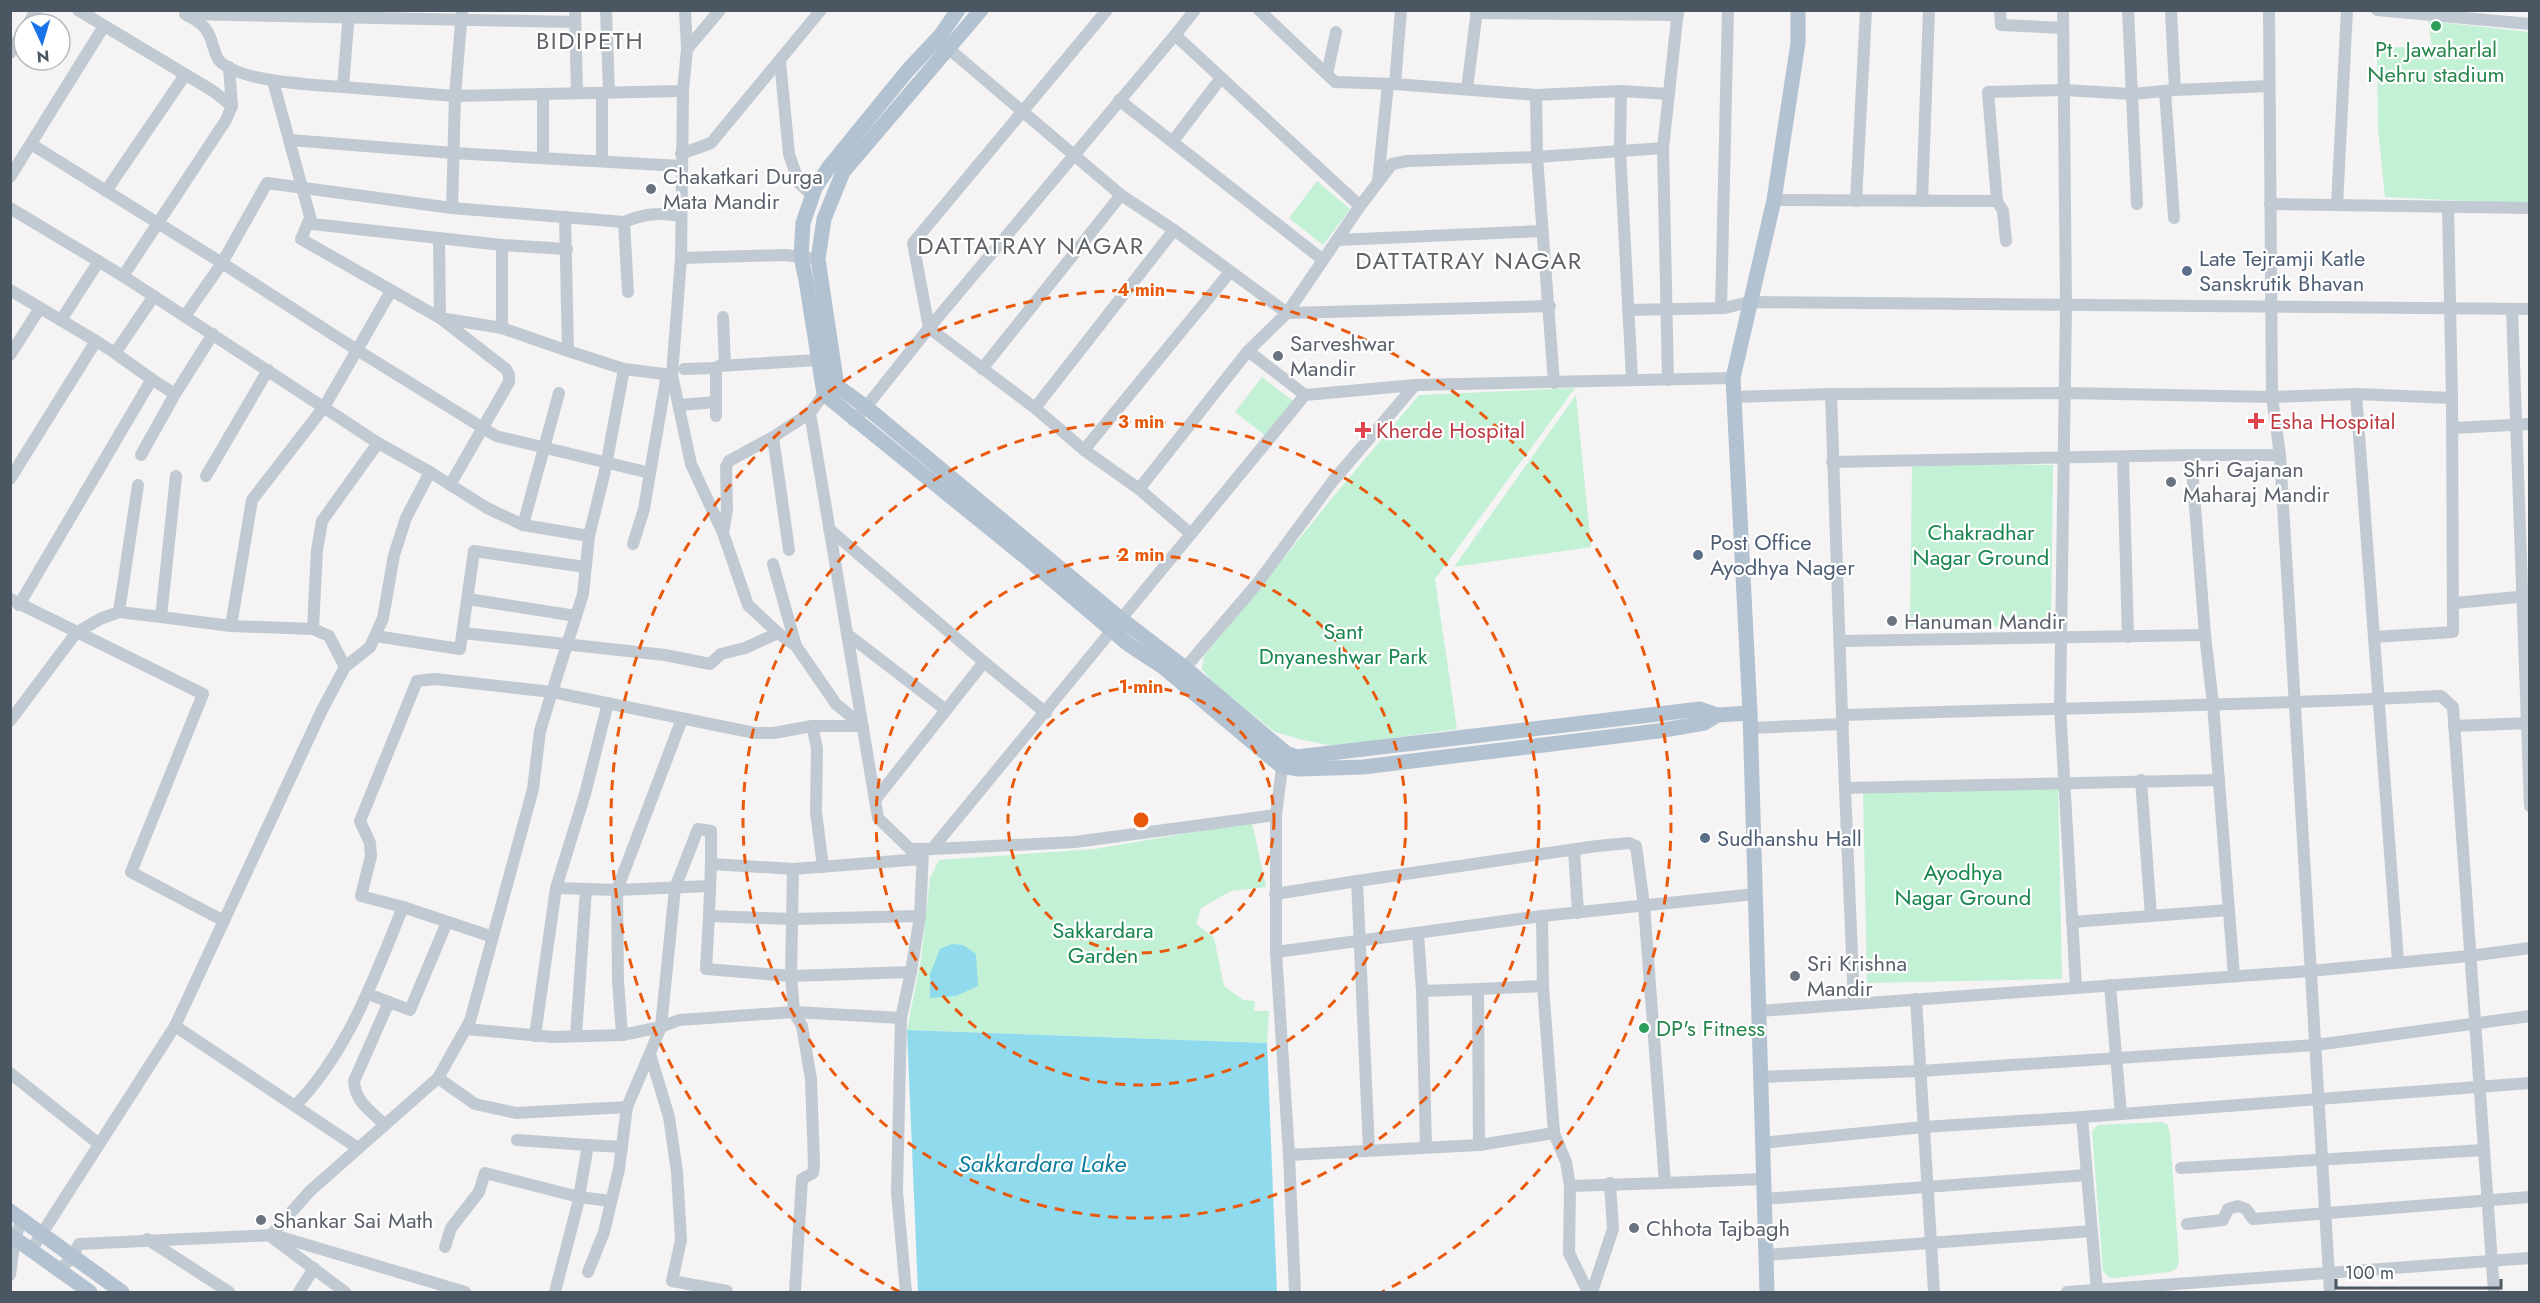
<svg xmlns="http://www.w3.org/2000/svg" width="2540" height="1303" viewBox="0 0 2540 1303" font-family="Jost,sans-serif">
  <style>
    .green { fill: #c3f1d5 }
    .water { fill: #90daee }
    .lines { fill: none; stroke-linecap: round; stroke-linejoin: round }
    .minor { stroke: #c1cad2; stroke-width: 12 }
    .major { stroke: #b3c2d1; stroke-width: 15 }
    .ring { fill: none; stroke: #e8590c; stroke-width: 3; stroke-dasharray: 10 8 }
    .leisure-dot { fill: #2e9e5b; stroke: #fff; stroke-width: 2 }
    .worship-dot { fill: #6b7280; stroke: #fff; stroke-width: 2 }
    .service-dot { fill: #5c6f8a; stroke: #fff; stroke-width: 2 }
    .health-dot { fill: #e0444e; stroke: #fff; stroke-width: 2 }
    .labels { text-anchor: middle; dominant-baseline: central; stroke-width: 4.5; stroke-linejoin: round; paint-order: stroke }
    .leisure-label { font-size: 22px; fill: #27864d; stroke: #fff }
    .worship-label { font-size: 22px; fill: #5b616d; stroke: #fff; text-anchor: start }
    .service-label { font-size: 22px; fill: #4e5e75; stroke: #fff; text-anchor: start }
    .health-label { font-size: 22px; fill: #be3a42; stroke: #fff; text-anchor: start }
    .park-label { font-size: 22px; fill: #17864f; stroke: #fff }
    .neighbourhood-label { font-size: 24px; letter-spacing: 1.5px; fill: #5f6368; stroke: #fff }
    .water-label { font-size: 24px; font-style: italic; fill: #0c7c9b; stroke: #fff }
    .centre { fill: #e8590c; stroke: #fff; stroke-width: 3 }
    .ring-label { font-size: 18px; text-anchor: middle; font-weight: bold; fill: #e8590c; stroke: #fff; stroke-width: 4.5; stroke-linejoin: round; paint-order: stroke }
  </style>
  <rect width="100%" height="100%" fill="#f5f3f3"/>
  <g class="green">
    <polygon points="2428,21 2529,32 2529,204 2385,197 2378,130 2377,48 2432,46"/>
    <polygon points="1317,181 1350,209 1323,245 1289,218"/>
    <polygon points="1262,377 1293,401 1266,436 1235,412"/>
    <polygon points="1575,388 1435,579 1457,729 1334,746 1303,740 1275,732 1213,683 1202,669 1204,656 1338,491 1419,395"/>
    <polygon points="1576,395 1591,547 1454,567"/>
    <polygon points="1912,463 2053,465 2051,627 1910,626"/>
    <polygon points="2058,787 2062,979 1867,983 1863,791"/>
    <polygon points="1252,822 1266,887 1231,891 1201,908 1196,924 1214,938 1224,986 1243,1000 1255,1001 1254,1011 1269,1011 1267,1043 907,1030 921,959 930,878 939,860 1095,849"/>
    <polygon points="2161,1122 2168,1125 2170,1134 2179,1263 2176,1269 2169,1272 2115,1278 2108,1277 2103,1271 2092,1131 2098,1125"/>
  </g>
  <g class="water">
    <polygon points="952,944 963,945 976,954 978,986 956,996 930,998 930,974 940,949"/>
    <polygon points="907,1030 1267,1043 1277,1292 918,1292"/>
  </g>
  <g class="lines">
    <g class="minor">
      <path d="M 462,10 L 455,96 L 452,208 L 624,222 C 643,214 659,212 680,216"/>
      <polyline points="575,10 577,93"/>
      <polyline points="606,10 609,92"/>
      <polyline points="685,10 687,49"/>
      <polyline points="1259,10 1335,82 1395,84 1536,95 1621,91 1620,150 1632,379"/>
      <polyline points="2000,10 2001,25 2063,28"/>
      <polyline points="2063,10 2066,306 2060,707 2076,987"/>
      <polyline points="2128,10 2137,204"/>
      <polyline points="2269,10 2272,397 2280,455 2330,1292"/>
      <polyline points="2377,10 2530,24"/>
      <polyline points="1476,13 1678,15"/>
      <polyline points="185,14 575,22"/>
      <path d="M 188,16 C 202,23 209,29 213,46 C 215,50 215,55 218,59 C 235,82 315,85 343,87 L 349,12"/>
      <polyline points="28,24 36,10"/>
      <polyline points="1175,35 1195,10"/>
      <polyline points="949,49 1121,195 1174,230 1287,313 1550,306"/>
      <polyline points="10,53 24,31"/>
      <polyline points="780,61 789,154 799,183 813,196"/>
      <polyline points="229,67 232,106"/>
      <polyline points="1327,74 1336,32"/>
      <polyline points="273,81 312,224 502,245"/>
      <polyline points="1395,84 1401,10"/>
      <polyline points="343,87 455,96 683,91"/>
      <polyline points="1467,89 1477,10"/>
      <polyline points="2175,90 2269,86"/>
      <polyline points="1621,91 1669,94"/>
      <polyline points="2165,91 2174,218"/>
      <polyline points="602,93 602,161"/>
      <polyline points="543,94 543,158"/>
      <polyline points="1536,95 1537,157 1554,383"/>
      <polyline points="1119,100 1323,260"/>
      <polyline points="290,140 453,153 681,166"/>
      <polyline points="1173,141 1221,78"/>
      <polyline points="31,144 222,263 185,316"/>
      <polyline points="681,154 711,143 821,10"/>
      <polyline points="10,177 104,26"/>
      <polyline points="1378,181 1388,84"/>
      <polyline points="106,191 185,75"/>
      <polyline points="1774,200 1997,201 1988,92 2064,90 2132,94 2175,90 2171,10"/>
      <polyline points="1856,201 1866,10"/>
      <polyline points="1922,201 1929,10"/>
      <polyline points="1997,201 2003,211 2006,241"/>
      <polyline points="2270,204 2530,208"/>
      <polyline points="2337,205 2347,10"/>
      <polyline points="10,208 123,276 226,120 232,106 213,91 78,10"/>
      <polyline points="565,217 568,351 624,369"/>
      <polyline points="310,218 301,239 440,318 502,328"/>
      <polyline points="624,222 628,292"/>
      <polyline points="439,238 440,318 506,369 509,375 509,382 450,485"/>
      <polyline points="1337,240 1541,231"/>
      <polyline points="567,249 502,245 502,328 568,351"/>
      <polyline points="681,258 683,91 687,49 720,10"/>
      <polyline points="123,276 378,443 430,472"/>
      <polyline points="10,290 96,341 10,479"/>
      <polyline points="391,291 357,350 222,263 267,183 452,208"/>
      <polyline points="1721,308 1728,10"/>
      <polyline points="2512,309 2530,806"/>
      <polyline points="1628,310 1725,308 1749,302 2530,309"/>
      <polyline points="723,317 725,365"/>
      <polyline points="61,320 99,261"/>
      <polyline points="96,341 115,353 154,296"/>
      <polyline points="1248,351 1287,313 1360,206 1392,164 1407,161 1537,157 1663,148"/>
      <polyline points="10,355 40,308"/>
      <polyline points="684,369 716,368"/>
      <polyline points="982,369 1121,195"/>
      <polyline points="150,378 175,394"/>
      <polyline points="1668,380 1663,148 1678,10"/>
      <polyline points="831,390 824,394 810,413 878,818 910,849 932,849"/>
      <polyline points="1831,394 2065,393 2272,397 2356,394 2398,961"/>
      <polyline points="2356,394 2452,398 2448,207"/>
      <path d="M 1734,397 L 1831,394 L 1842,715 C 2042,708 2242,706 2441,696 L 2453,707 L 2494,1292"/>
      <polyline points="716,402 716,416"/>
      <polyline points="679,405 716,402 716,368 719,366 817,360"/>
      <polyline points="1035,408 1174,230"/>
      <polyline points="853,420 866,407 929,328 913,243 1107,10"/>
      <polyline points="2454,428 2530,424"/>
      <polyline points="773,437 789,550"/>
      <polyline points="1084,450 1230,272"/>
      <polyline points="141,455 175,394 213,334"/>
      <polyline points="2191,455 2280,455"/>
      <polyline points="2123,458 2128,637"/>
      <polyline points="1832,462 2191,455 2205,635 2213,704 2234,976"/>
      <polyline points="176,476 161,617 231,626"/>
      <polyline points="206,476 268,370"/>
      <polyline points="1139,489 1248,351 1305,395"/>
      <polyline points="523,525 559,393"/>
      <polyline points="829,529 984,662 875,800"/>
      <polyline points="723,533 727,510 726,467 729,461 773,437 810,413"/>
      <polyline points="1191,534 1305,395 1415,385 1733,378"/>
      <polyline points="589,536 583,594 552,692 755,733 774,733 812,726 863,726 836,704 796,646 778,633 748,605 723,533 691,464 672,375"/>
      <polyline points="633,544 644,509 650,473"/>
      <polyline points="773,564 796,646"/>
      <polyline points="10,599 203,694 131,872 224,921"/>
      <polyline points="468,599 576,616"/>
      <polyline points="2455,603 2528,596"/>
      <polyline points="19,605 149,384 150,378 115,353"/>
      <polyline points="119,612 161,617"/>
      <polyline points="313,629 231,626 252,500 324,407 357,350 496,436 650,473 667,374"/>
      <polyline points="463,633 665,655 710,664 721,654 745,648 778,633"/>
      <polyline points="847,634 946,710"/>
      <polyline points="375,636 460,649 474,551 585,567"/>
      <polyline points="2374,637 2453,632 2452,398"/>
      <polyline points="1840,641 2205,635"/>
      <polyline points="984,662 1046,713"/>
      <polyline points="345,667 329,636 313,629 317,550 322,521 378,443"/>
      <polyline points="1185,668 1256,585 1332,482 1415,385"/>
      <polyline points="1842,715 1845,788 2219,780"/>
      <polyline points="10,721 76,633 100,619 119,612 138,485"/>
      <polyline points="812,726 817,748 816,812 823,867"/>
      <polyline points="2454,726 2530,723"/>
      <polyline points="1751,728 1843,724"/>
      <polyline points="1283,760 1276,815 1276,952 1289,1155 1295,1292"/>
      <polyline points="1845,788 1854,1003"/>
      <polyline points="1276,815 1075,842 932,849 1191,534 1139,489 1084,450 1035,408 929,328 1175,35 1360,206"/>
      <polyline points="1574,850 1578,913"/>
      <polyline points="793,869 711,864 709,916 793,919 920,916"/>
      <polyline points="1357,881 1597,846 1629,843 1636,846 1644,905 1665,1183 1763,1179"/>
      <polyline points="556,888 617,890 710,886"/>
      <polyline points="1275,894 1357,881 1369,1150"/>
      <polyline points="403,907 493,937"/>
      <polyline points="709,916 706,969 791,976 911,972"/>
      <polyline points="2151,916 2229,910"/>
      <polyline points="2072,922 2151,916 2141,780"/>
      <polyline points="1418,933 1422,991 1478,989"/>
      <polyline points="1276,952 1542,916 1755,894"/>
      <polyline points="2110,985 2121,1114"/>
      <polyline points="1422,991 1426,1147"/>
      <polyline points="368,994 410,1010 447,922"/>
      <polyline points="1916,999 1934,1292"/>
      <polyline points="1759,1011 2310,971 2469,956 2530,948"/>
      <polyline points="175,1026 358,1148"/>
      <polyline points="466,1029 553,1037 622,1035 661,1027 675,888 698,829 711,831 711,864"/>
      <polyline points="622,1035 618,981 617,890 682,719"/>
      <polyline points="535,1036 556,888 585,794 608,703"/>
      <polyline points="576,1036 586,889"/>
      <polyline points="650,1054 669,1117 677,1172 681,1240 672,1281 727,1291"/>
      <polyline points="10,1073 99,1144"/>
      <polyline points="1760,1077 1920,1071 2316,1045 2530,1016"/>
      <path d="M 295,1106 C 348,1052 375,976 403,907 L 361,896 L 371,856 L 370,843 L 360,821 L 417,681 L 435,679 L 552,692 L 540,731 L 533,789 L 470,1021 L 438,1078"/>
      <polyline points="2082,1117 2530,1083"/>
      <path d="M 385,1125 C 371,1111 355,1102 354,1081 L 389,1002"/>
      <polyline points="1554,1133 1566,1162 1570,1186 1665,1183"/>
      <polyline points="517,1140 588,1145"/>
      <polyline points="1761,1143 1924,1127 2082,1117 2097,1290"/>
      <polyline points="1479,1145 1478,989 1543,986"/>
      <polyline points="1289,1155 1479,1145 1554,1133 1543,986 1542,916"/>
      <polyline points="2181,1168 2484,1150"/>
      <polyline points="1570,1186 1569,1253 1588,1292"/>
      <polyline points="1764,1199 2087,1175"/>
      <polyline points="2187,1224 2223,1220 2228,1209 2238,1206 2246,1209 2253,1219 2530,1197"/>
      <polyline points="147,1239 229,1292"/>
      <polyline points="445,1247 451,1228 479,1192 485,1173 579,1197 611,1201"/>
      <polyline points="32,1249 175,1026 322,710 345,667 370,647 383,618 394,555 406,518 430,472 487,508 523,525 589,536 605,471 624,369 672,375 681,258 785,255 810,258"/>
      <polyline points="1766,1255 2092,1231"/>
      <polyline points="60,1270 72,1257 79,1244 274,1235 465,1292"/>
      <polyline points="588,1272 604,1232 619,1169 627,1107"/>
      <polyline points="10,1275 15,1238 22,1219"/>
      <polyline points="299,1292 314,1268"/>
      <polyline points="345,1292 270,1236 310,1191 438,1078 475,1104 516,1113 627,1107 661,1027 679,1020 794,1012 901,1018"/>
      <polyline points="555,1292 578,1203 588,1145 622,1147"/>
      <polyline points="795,1292 802,1179 813,1173 814,1164 811,1079 802,1026 794,1012 791,976 793,869 922,859"/>
      <polyline points="906,1292 897,1192 901,1018 911,972 920,916 923,852"/>
      <polyline points="1592,1292 1613,1229 1610,1183"/>
      <polyline points="2067,1292 2530,1258"/>
    </g>
    <g class="major">
      <polyline points="958,10 940,36 908,70 829,167 815,188 803,223 801,257 806,280 824,394 1029,560 1128,644 1163,667 1281,766 1297,769 1363,767 1658,731 1704,723 1717,715"/>
      <polyline points="981,10 843,172 824,219 818,259 837,386 866,407 1121,619 1185,668 1286,753 1297,757 1700,709 1717,715 1750,713"/>
      <polyline points="10,1211 122,1292"/>
      <polyline points="10,1235 90,1292"/>
      <polyline points="1767,1292 1750,713 1733,378 1774,200 1798,43 1798,10"/>
    </g>
  </g>
  <g class="ring">
    <circle cx="1141" cy="820" r="133"/>
    <circle cx="1141" cy="820" r="265"/>
    <circle cx="1141" cy="820" r="398"/>
    <path d="M900 1292A530 530 0 1 1 1382 1292"/>
  </g>
  <g class="leisure-dot">
    <circle cx="2436" cy="26" r="6"/>
    <circle cx="1644" cy="1028" r="6"/>
  </g>
  <g class="worship-dot">
    <circle cx="651" cy="189" r="6"/>
    <circle cx="1278" cy="356" r="6"/>
    <circle cx="2171" cy="482" r="6"/>
    <circle cx="1892" cy="621" r="6"/>
    <circle cx="1795" cy="976" r="6"/>
    <circle cx="261" cy="1220" r="6"/>
    <circle cx="1634" cy="1228" r="6"/>
  </g>
  <g class="service-dot">
    <circle cx="2187" cy="271" r="6"/>
    <circle cx="1698" cy="555" r="6"/>
    <circle cx="1705" cy="838" r="6"/>
  </g>
  <g class="health-dot">
    <path d="M2253 412h6v6h6v6h-6v6h-6v-6h-6v-6h6z"/>
    <path d="M1360 421h6v6h6v6h-6v6h-6v-6h-6v-6h6z"/>
  </g>
  <g class="labels">
    <g class="leisure-label">
      <text x="2436" y="49">Pt. Jawaharlal<tspan x="2436" dy="25">Nehru stadium</tspan></text>
      <text x="1656" y="1028" text-anchor="start">DP's Fitness</text>
    </g>
    <g class="worship-label">
      <text x="663" y="176">Chakatkari Durga<tspan x="663" dy="25">Mata Mandir</tspan></text>
      <text x="1290" y="343">Sarveshwar<tspan x="1290" dy="25">Mandir</tspan></text>
      <text x="2183" y="469">Shri Gajanan<tspan x="2183" dy="25">Maharaj Mandir</tspan></text>
      <text x="1904" y="621">Hanuman Mandir</text>
      <text x="1807" y="963">Sri Krishna<tspan x="1807" dy="25">Mandir</tspan></text>
      <text x="273" y="1220">Shankar Sai Math</text>
      <text x="1646" y="1228">Chhota Tajbagh</text>
    </g>
    <g class="service-label">
      <text x="2199" y="258">Late Tejramji Katle<tspan x="2199" dy="25">Sanskrutik Bhavan</tspan></text>
      <text x="1710" y="542">Post Office<tspan x="1710" dy="25">Ayodhya Nager</tspan></text>
      <text x="1717" y="838">Sudhanshu Hall</text>
    </g>
    <g class="health-label">
      <text x="2270" y="421">Esha Hospital</text>
      <text x="1376" y="430">Kherde Hospital</text>
    </g>
    <g class="park-label">
      <text x="1981" y="532">Chakradhar<tspan x="1981" dy="25">Nagar Ground</tspan></text>
      <text x="1343" y="631">Sant<tspan x="1343" dy="25">Dnyaneshwar Park</tspan></text>
      <text x="1963" y="872">Ayodhya<tspan x="1963" dy="25">Nagar Ground</tspan></text>
      <text x="1103" y="930">Sakkardara<tspan x="1103" dy="25">Garden</tspan></text>
    </g>
    <g class="neighbourhood-label">
      <text x="590" y="40">BIDIPETH</text>
      <text x="1031" y="245">DATTATRAY NAGAR</text>
      <text x="1469" y="260">DATTATRAY NAGAR</text>
    </g>
    <g class="water-label">
      <text x="1042" y="1163">Sakkardara Lake</text>
    </g>
  </g>
  <circle cx="1141" cy="820" r="9" class="centre"/>
  <g class="ring-label">
    <text x="1141" y="296">4 min</text>
    <text x="1141" y="428">3 min</text>
    <text x="1141" y="561">2 min</text>
    <text x="1141" y="693">1 min</text>
  </g>
  <rect width="2540" height="1303" fill="none" stroke="#4a5661" stroke-width="24"/>
  <g transform="translate(42 42) rotate(176)"><circle r="28" fill="#ffffff" stroke="#b7bbc0" stroke-width="1.5"/>
  <path d="M0-4.5L10 22L0 15L-10 22Z" fill="#1a73e8"/>
  <text y="-9" font-size="16" font-weight="bold" text-anchor="middle" fill="#4a5661">N</text>
  </g>
  <path d="M2336 1279v9h165v-9" fill="none" stroke="#4a5661" stroke-width="3"/>
  <text x="2345" y="1279" font-size="18" fill="#4a5661" stroke="#ffffff" stroke-width="4.5" paint-order="stroke">100 m</text>
</svg>
